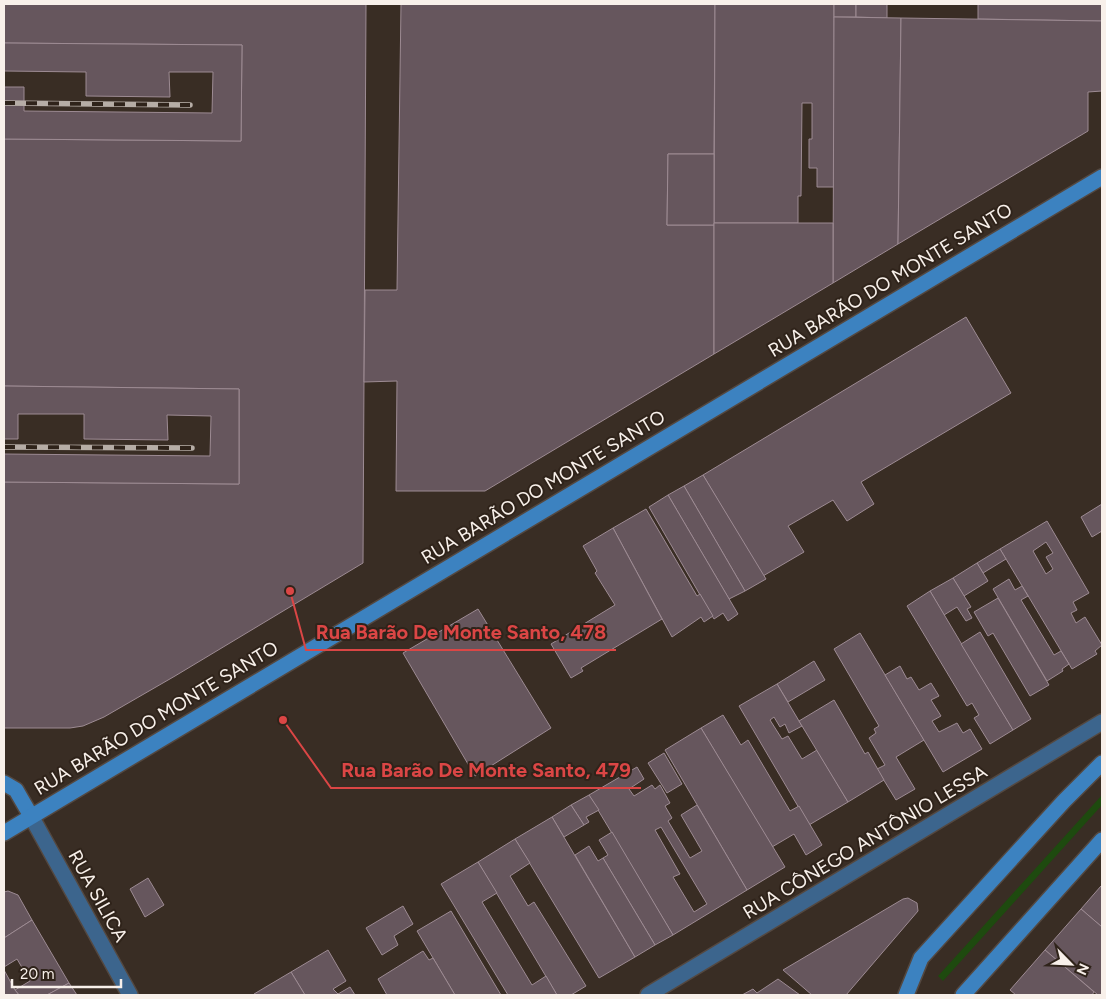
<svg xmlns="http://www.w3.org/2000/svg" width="1106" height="999" viewBox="0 0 1106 999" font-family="Figtree,sans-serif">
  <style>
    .green { fill: #1e4a0f }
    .building { fill: #66565d; stroke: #9d8b93; fill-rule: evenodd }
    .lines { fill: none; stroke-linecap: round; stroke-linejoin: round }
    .street-casing { stroke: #544840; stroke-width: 18 }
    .secondary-casing { stroke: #544840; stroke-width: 18 }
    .street { stroke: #3c658d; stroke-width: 15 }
    .secondary { stroke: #3c82c0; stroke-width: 15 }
    .rail-casing { stroke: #b6ada6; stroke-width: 5.5 }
    .rail { stroke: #2f231a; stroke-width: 4; stroke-dasharray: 11; stroke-linecap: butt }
    .labels { text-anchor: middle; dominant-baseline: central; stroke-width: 4; stroke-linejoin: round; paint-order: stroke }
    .street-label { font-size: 19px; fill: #f8f0ea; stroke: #2f231a }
    .leader { fill: none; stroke: #db4645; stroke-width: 2 }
    .callout-dot { fill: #db4645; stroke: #2f231a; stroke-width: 2 }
    .callout-label { font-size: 20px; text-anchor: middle; font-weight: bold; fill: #db4645; stroke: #2f231a; stroke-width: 4; stroke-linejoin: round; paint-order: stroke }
  </style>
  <rect width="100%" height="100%" fill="#392d24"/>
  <polygon class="green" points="1102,795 1102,805 943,981 938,976"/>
  <g class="building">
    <polygon points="4,4 366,4 363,563 175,676 104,717 83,726 70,728 4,728 4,482 239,484 239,389 4,386 4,139 241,141 242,45 4,43"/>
    <polygon points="401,4 715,4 714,154 668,154 667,225 714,225 714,354 485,491 396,491 397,381 364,382 365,290 397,290"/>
    <polygon points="715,4 834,4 834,187 817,187 817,168 809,168 809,139 812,139 812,103 802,103 801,196 798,196 798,223 714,223"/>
    <rect x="834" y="4" width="22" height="13"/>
    <polygon points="856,4 887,4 887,18 856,17"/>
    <polygon points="978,4 1102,4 1102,21 978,19"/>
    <polygon points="834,17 901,18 898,244 833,283"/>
    <polygon points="901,18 1102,21 1102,91 1088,92 1088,131 898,244"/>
    <polygon points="4,43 242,45 241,141 4,139 4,87 24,87 24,111 212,113 213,72 169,72 170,97 86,96 86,72 4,71"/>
    <polygon points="668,154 714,154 714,225 667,225"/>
    <polygon points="714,223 833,223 833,283 714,354"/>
    <polygon points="966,317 1011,393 861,482 874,504 847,521 833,500 788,526 804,552 763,576 703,475"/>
    <polygon points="4,386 239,389 239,484 4,482 4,454 210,456 211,416 167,415 168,440 84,439 84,414 18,414 18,439 4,439"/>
    <polygon points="703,475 766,579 745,591 684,486"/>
    <polygon points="684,486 745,591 729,599 668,495"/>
    <polygon points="668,495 738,614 728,621 723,613 714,619 649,507"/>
    <polygon points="1102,504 1102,531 1092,537 1081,517"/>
    <polygon points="646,509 697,596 700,594 713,616 704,622 701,617 672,637 613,528"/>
    <path d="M 1047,521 L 1089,593 L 1073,602 L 1077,610 L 1071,613 L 1076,623 L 1085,617 L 1102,645 L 1095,651 L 1097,654 L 1072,669 L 1000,549 ZM 1046,542 L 1053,553 L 1046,557 L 1053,569 L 1046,574 L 1033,551 Z"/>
    <polygon points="613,528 662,619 581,668 583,671 571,678 551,644 615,605 595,573 597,571 583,546"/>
    <polygon points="1000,549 1006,559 983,573 977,563"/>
    <polygon points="977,563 988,581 964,596 953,578"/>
    <polygon points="953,578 971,607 967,609 972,618 966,621 957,607 944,615 930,591"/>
    <polygon points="1009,579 1015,590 1022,586 1028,596 1021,600 1054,655 1061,651 1069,664 1062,669 1063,671 1047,681 993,589"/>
    <polygon points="930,591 1013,730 990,744 974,718 979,715 972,703 967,706 907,606"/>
    <polygon points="998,598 1049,685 1030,696 993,633 988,636 974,612"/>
    <polygon points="478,609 551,728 475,776 403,653"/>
    <polygon points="980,632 1031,719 1013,730 961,644"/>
    <polygon points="860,633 924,740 896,757 915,789 896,800 877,769 885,765 869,738 876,733 874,729 879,726 834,649"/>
    <polygon points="814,661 825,680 788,702 777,684"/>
    <polygon points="900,666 907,679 911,677 919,690 931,683 939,696 931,700 941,716 932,721 939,732 957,723 963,733 970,729 982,749 943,772 885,675"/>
    <polygon points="777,684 802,726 789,733 785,724 780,727 774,717 770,720 782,739 788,736 802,759 817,750 848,802 809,825 739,706"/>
    <polygon points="834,700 865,754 868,752 884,780 848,802 799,721"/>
    <polygon points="723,715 741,745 748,740 790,811 799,806 822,845 806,855 794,834 772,847 701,728"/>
    <polygon points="701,728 785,867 747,890 665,750"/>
    <polygon points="664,753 682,784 667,793 648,763"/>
    <path d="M 637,767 L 644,779 L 629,789 L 634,796 L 652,785 L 655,789 L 660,785 L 670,803 L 665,806 L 672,818 L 668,821 L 690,858 L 702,851 L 681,815 L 697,805 L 747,890 L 673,935 L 589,795 ZM 661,827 L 707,904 L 694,912 L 673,877 L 680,874 L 655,830 Z"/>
    <polygon points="589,795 599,810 586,817 589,822 584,825 571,805"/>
    <polygon points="571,805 584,825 564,837 552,817"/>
    <polygon points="552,817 635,957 599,978 515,839"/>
    <polygon points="612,832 673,935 655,945 603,858 608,855 599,840"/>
    <polygon points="515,839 530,863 510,876 528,906 534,902 586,986 571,995 557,995 478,862"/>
    <polygon points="589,846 598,861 603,858 655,945 635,957 575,855"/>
    <polygon points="478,862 497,893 482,902 532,985 546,976 557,995 508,995 441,884"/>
    <polygon points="148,878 164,905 145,917 130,889"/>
    <polygon points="1101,886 1102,888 1102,927 1081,909"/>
    <polygon points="8,891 18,895 32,920 4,938 4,892"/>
    <polygon points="908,898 917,903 918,911 846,995 812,995 783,970 903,899"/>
    <polygon points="403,906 413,924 394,936 398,945 382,955 366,928"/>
    <polygon points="1081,909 1102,927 1102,995 1098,995 1045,950"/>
    <polygon points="451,911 501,995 455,995 417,931"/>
    <polygon points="32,920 69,983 47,995 19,995 15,990 30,981 17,959 4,967 4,938"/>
    <polygon points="328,950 346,981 333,989 338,994 350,987 355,995 305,995 291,972"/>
    <polygon points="1045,950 1094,992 1092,995 1016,995 1010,990"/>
    <polygon points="423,951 429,960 433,958 455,995 387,995 378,979"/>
    <polygon points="4,970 15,990 19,995 4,995"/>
    <polygon points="291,972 305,995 255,995 254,994"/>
    <polygon points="778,979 800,995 742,995 753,989 757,993"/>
    <polygon points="69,983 77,995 47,995"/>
  </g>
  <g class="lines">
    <defs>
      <g id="street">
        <polyline points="31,816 130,995"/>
        <polyline points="648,995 1102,722"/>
      </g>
      <g id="secondary">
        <polyline points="4,783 16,790 31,816"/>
        <polyline points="4,833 1102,177"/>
        <polyline points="906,995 921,958 1064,801 1102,763"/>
        <polyline points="963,995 1102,840"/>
      </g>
    </defs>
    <use href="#street" class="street-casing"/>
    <use href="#secondary" class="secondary-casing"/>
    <use href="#street" class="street"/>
    <use href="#secondary" class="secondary"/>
    <defs>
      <g id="rail">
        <polyline points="4,103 190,105"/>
        <polyline points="4,447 192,448"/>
      </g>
    </defs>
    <use href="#rail" class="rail-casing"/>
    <use href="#rail" class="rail"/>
  </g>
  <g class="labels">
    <g class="street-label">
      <text transform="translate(890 280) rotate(-31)">RUA BARÃO DO MONTE SANTO</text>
      <text transform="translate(543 487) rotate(-31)">RUA BARÃO DO MONTE SANTO</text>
      <text transform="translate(156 718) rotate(-31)">RUA BARÃO DO MONTE SANTO</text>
      <text transform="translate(865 842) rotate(-31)">RUA CÔNEGO ANTÔNIO LESSA</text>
      <text transform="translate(98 896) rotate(61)">RUA SILICA</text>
    </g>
  </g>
  <path class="leader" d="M290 591L306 650H616M283 720L331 788H641"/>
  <g class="callout-dot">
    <circle cx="290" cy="591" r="5"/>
    <circle cx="283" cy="720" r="5"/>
  </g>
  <g class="callout-label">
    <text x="461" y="639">Rua Barão De Monte Santo, 478</text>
    <text x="486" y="777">Rua Barão De Monte Santo, 479</text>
  </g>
  <rect width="1106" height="999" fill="none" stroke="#f8f0ea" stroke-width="10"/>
  <g transform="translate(1071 964) rotate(114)" stroke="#2f231a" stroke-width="4" paint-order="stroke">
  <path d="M0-4L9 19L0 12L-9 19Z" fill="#f8f0ea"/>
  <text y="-8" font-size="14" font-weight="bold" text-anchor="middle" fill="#f8f0ea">N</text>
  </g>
  <path d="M12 979v8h109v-8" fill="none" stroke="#f8f0ea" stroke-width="2.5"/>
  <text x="20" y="979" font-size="15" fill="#f8f0ea" stroke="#2f231a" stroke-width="4" paint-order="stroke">20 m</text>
</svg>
